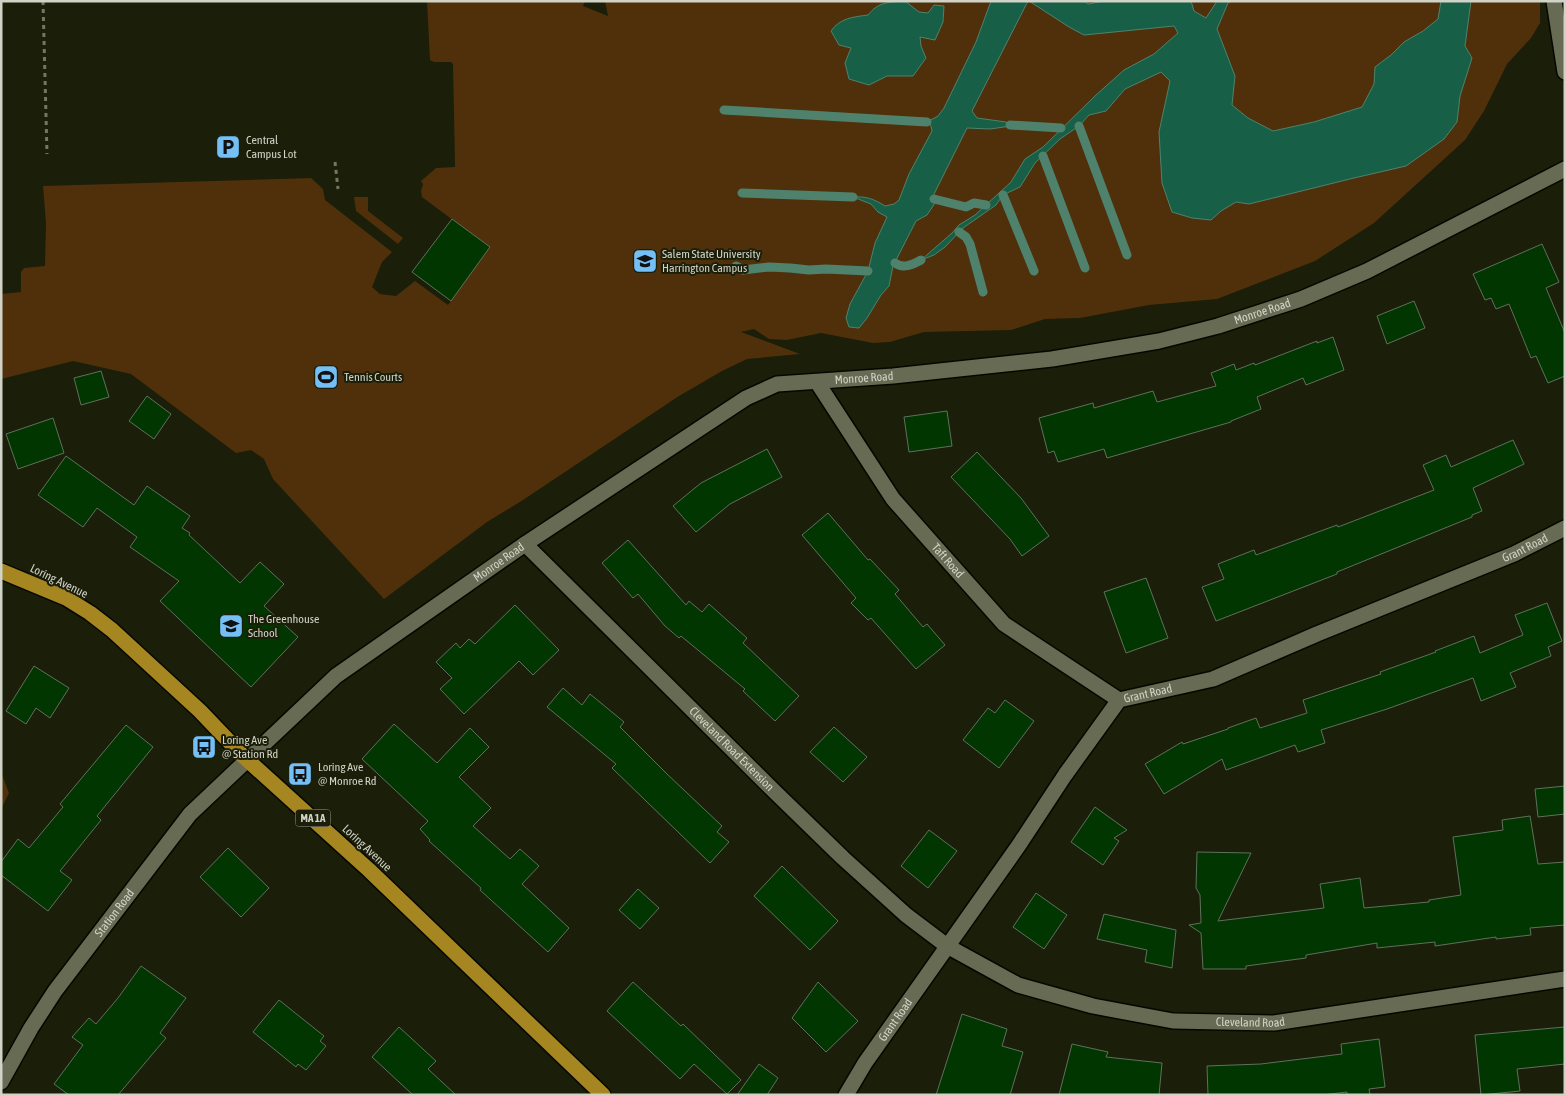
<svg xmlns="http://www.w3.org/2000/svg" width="1566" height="1096" viewBox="0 0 1566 1096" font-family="'Asap Condensed',sans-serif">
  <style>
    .green { fill: #4f300b }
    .water { fill: #185f47; stroke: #4f826d }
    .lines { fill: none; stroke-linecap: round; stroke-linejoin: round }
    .stream { stroke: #4f826d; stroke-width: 9 }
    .building { fill: #023600; stroke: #5f705c }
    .lane-casing { stroke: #060800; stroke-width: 18 }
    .street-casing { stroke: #060800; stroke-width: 18 }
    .highway-casing { stroke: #060800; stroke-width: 18 }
    .path { stroke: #747766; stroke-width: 3; stroke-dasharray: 4 4; stroke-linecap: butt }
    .lane { stroke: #676b54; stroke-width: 15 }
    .street { stroke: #676b54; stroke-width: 15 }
    .highway { stroke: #a58621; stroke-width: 15 }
    .labels { text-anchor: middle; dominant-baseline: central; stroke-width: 4; stroke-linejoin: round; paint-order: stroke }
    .shield { fill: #1b1e09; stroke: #9a9d8d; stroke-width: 1 }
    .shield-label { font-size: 11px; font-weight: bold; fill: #d0d3c6 }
    .poi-label { font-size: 12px; fill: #d0d3c6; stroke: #1b1e09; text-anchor: start }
    .street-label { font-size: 12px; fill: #d0d3c6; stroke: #1b1e09 }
  </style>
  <rect width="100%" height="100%" fill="#1b1e09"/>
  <g class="green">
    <polygon points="427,1 585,1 583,6 608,16 605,1 1540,1 1540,23 1531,38 1507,64 1484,111 1465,140 1374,223 1315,261 1217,299 1149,305 1080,318 1045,319 1011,330 924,332 890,342 873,343 821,333 787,340 769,339 754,329 741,332 800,354 747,359 722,371 679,396 523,500 487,522 384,599 273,479 264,459 251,450 236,453 131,374 73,361 1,379 1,294 21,292 21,272 24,268 45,266 46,223 43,186 311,178 323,189 325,200 392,252 382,262 372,287 380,294 396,296 415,281 448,305 489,247 422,197 421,191 423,184 421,181 436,168 455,167 455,163 453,64 451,62 434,62 430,60"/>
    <polygon points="354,197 368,197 368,211 403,238 398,244 356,211"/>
    <polygon points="1,772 9,793 1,809"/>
  </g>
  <g class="water">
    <path d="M 905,1 L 919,12 L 928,13 L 934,5 L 944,6 L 943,22 L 935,40 L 920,37 L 921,46 L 926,58 L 913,76 L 887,76 L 869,85 L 849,79 L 845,63 L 851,48 L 839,45 L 831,31 C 840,18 853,17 868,15 C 878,2 889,2 905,1 Z"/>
    <path d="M 991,1 L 1028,1 L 972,111 L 977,118 L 1006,122 L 1011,126 L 990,129 L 967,128 L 934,194 L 935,203 L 927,215 L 916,221 L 893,266 L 889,286 L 881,295 L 867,318 L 859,328 L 849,327 L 846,318 L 850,304 L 868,271 L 875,243 L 887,217 L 878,212 L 871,204 L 853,197 C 866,196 874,199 885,206 L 894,204 L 899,200 L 909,174 L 932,131 L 931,126 L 927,122 L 938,116 L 944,108 L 976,42 Z"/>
    <polygon points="1029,1 1084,1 1088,4 1104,1 1191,1 1194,11 1206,18 1217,1 1231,1 1228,3 1217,29 1235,76 1232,105 1248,118 1273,131 1314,122 1362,107 1374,84 1375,67 1391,55 1404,42 1423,31 1438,19 1441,1 1471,1 1465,46 1472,58 1460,96 1457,122 1444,139 1406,166 1354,178 1249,204 1236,202 1221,211 1211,220 1192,218 1172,212 1162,183 1159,132 1170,81 1161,72 1125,89 1106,111 1089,115 1079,126 1060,139 1035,163 1020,187 1003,195 996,205 963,228 945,247 934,255 921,260 952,233 959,225 975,215 1011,182 1025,159 1043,147 1096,95 1124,70 1154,54 1178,33 1174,26 1084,35 1069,27"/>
  </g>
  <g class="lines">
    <g class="stream">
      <polyline points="724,110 927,122"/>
      <polyline points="1010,125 1061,128"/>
      <polyline points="1079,126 1127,255"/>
      <polyline points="1043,156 1085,268"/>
      <polyline points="742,193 853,197"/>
      <polyline points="1003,195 1034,271"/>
      <polyline points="934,199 966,207 974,203 986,205"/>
      <polyline points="959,232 966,237 970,244 983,292"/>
      <path d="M 895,263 C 903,269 912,265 921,260"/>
      <polyline points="736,266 743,270 769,267 790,268 809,270 826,269 868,271"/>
    </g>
  </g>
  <g class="building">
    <polygon points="452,219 490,247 451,301 412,272"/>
    <polygon points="1542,244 1559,282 1546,288 1565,333 1565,376 1548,383 1536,356 1531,358 1509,304 1496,309 1491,298 1485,300 1473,274"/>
    <polygon points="1414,301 1425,328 1387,344 1377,316"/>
    <polygon points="1333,337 1344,370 1306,385 1303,378 1257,397 1261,409 1231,421 1231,422 1107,458 1104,449 1058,462 1054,451 1048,453 1039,418 1093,403 1094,408 1153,391 1157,402 1216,386 1211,373 1234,364 1236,370 1254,363 1255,365 1317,341 1317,343"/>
    <polygon points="101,371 109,397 81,405 74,378"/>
    <polygon points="147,396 171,414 154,439 129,421"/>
    <polygon points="947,411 952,446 909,452 904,417"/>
    <polygon points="53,418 64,453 18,469 6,434"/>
    <polygon points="1513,440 1524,464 1473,488 1482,511 1472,515 1472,517 1337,572 1337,574 1216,621 1202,587 1224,579 1218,564 1254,550 1256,555 1337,525 1338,527 1434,490 1423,465 1446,455 1451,467"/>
    <polygon points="767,449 782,477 730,504 696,532 673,506 701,483"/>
    <polygon points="977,452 1021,498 1049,536 1022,556 1010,539 951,477"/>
    <polygon points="66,456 134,505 147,486 190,516 182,528 190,533 189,535 240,583 260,562 284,584 264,606 298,637 251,687 160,601 179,581 130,547 137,537 97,508 83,527 38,495"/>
    <polygon points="828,513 868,560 870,559 899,590 895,594 923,627 927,624 945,645 916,669 871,618 868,620 851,603 856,598 802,535"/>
    <polygon points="628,540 686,605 689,601 702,612 709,604 747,638 743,643 799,696 775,721 743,691 745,689 681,636 679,638 665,626 638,594 633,598 602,563"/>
    <polygon points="1146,578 1168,638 1126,653 1104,592"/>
    <polygon points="1547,603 1562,641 1548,647 1551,656 1510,673 1516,687 1481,701 1473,678 1387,709 1321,730 1325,743 1298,752 1295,745 1226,770 1222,759 1164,794 1145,764 1182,742 1183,744 1228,729 1228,728 1256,718 1260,728 1307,713 1303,700 1381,674 1380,672 1436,652 1435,651 1474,636 1480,653 1523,635 1515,615"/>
    <polygon points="515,605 559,650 533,675 519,661 464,714 440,689 452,678 436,662 456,643 460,648 469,639 475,644"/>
    <polygon points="34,666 69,688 50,718 36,708 26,724 6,711"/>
    <polygon points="563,688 582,705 590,694 624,722 620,727 667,774 722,826 717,832 729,842 710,863 612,768 616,764 547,707"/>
    <polygon points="1005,700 1034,721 999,768 963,740 988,708 995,713"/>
    <polygon points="394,724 437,763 470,728 489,747 459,777 491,808 473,826 510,859 520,849 539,866 522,884 569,928 548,952 480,890 481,888 429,841 430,840 420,829 428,821 362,759"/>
    <polygon points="126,725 153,747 97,816 101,820 60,871 72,880 48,911 1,875 1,862 18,839 29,848 63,807 60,804"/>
    <polygon points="834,727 867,757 843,782 810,752"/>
    <polygon points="1565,786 1565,814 1538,817 1535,789"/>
    <polygon points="1095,807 1127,830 1114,838 1119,841 1103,865 1071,842"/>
    <polygon points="1530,816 1538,864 1565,862 1565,925 1530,928 1531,935 1496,939 1496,937 1435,946 1435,942 1377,948 1377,943 1306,955 1306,958 1246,966 1246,969 1203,969 1201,933 1189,925 1201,923 1200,895 1196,888 1197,852 1251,853 1218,921 1324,908 1320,884 1360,878 1364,908 1429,902 1429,900 1461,895 1453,837 1503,830 1502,820"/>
    <polygon points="929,830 957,851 928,888 901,866"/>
    <polygon points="228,848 269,888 241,917 200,877"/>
    <polygon points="782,866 838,921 810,950 754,896"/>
    <polygon points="638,889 659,908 640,929 619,910"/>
    <polygon points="1036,893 1067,915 1044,949 1013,927"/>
    <polygon points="1104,914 1176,930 1172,968 1145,962 1147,950 1097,939"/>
    <polygon points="141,966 186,998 160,1033 166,1038 118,1095 69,1095 54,1084 83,1045 72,1037 89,1018 96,1024 118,998"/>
    <polygon points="633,982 681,1026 683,1024 741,1080 727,1094 694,1064 680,1079 607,1011"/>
    <polygon points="818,982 858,1021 826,1052 792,1018"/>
    <polygon points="279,1000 324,1036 320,1041 326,1046 306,1070 298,1064 296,1067 253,1032"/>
    <polygon points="962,1014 1007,1029 1002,1046 1023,1052 1010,1095 936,1095"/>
    <polygon points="399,1027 436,1061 428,1069 456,1095 413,1095 372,1057"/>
    <polygon points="1565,1027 1565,1064 1517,1069 1520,1091 1481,1095 1475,1035"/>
    <polygon points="1379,1039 1385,1087 1369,1089 1370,1095 1347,1095 1347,1092 1322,1095 1208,1095 1207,1066 1261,1064 1342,1054 1341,1044"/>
    <polygon points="1072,1044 1108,1052 1106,1057 1162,1063 1159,1095 1059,1095"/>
    <polygon points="759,1064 778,1078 767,1095 737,1095"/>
  </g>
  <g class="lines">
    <defs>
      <polyline id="lane" points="1554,1 1565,72"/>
      <g id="street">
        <path id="s1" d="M 817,382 L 893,499 L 1004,624 L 1119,700"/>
        <path id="s2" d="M 525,544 L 775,792 L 843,858 L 906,915 L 947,946 L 1018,985 L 1093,1006 L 1173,1021 L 1274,1023 L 1565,979"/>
        <path id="s3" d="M 1,1082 L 31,1028 L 55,991 L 190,814 L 336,676 L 525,544 L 746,398 L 777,384 L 893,376 L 1052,359 L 1159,341 L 1218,326 L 1301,299 L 1367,271 L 1565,169"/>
        <path id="s4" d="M 846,1095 L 865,1063 L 1019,845 L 1065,775 L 1119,700 L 1213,679 L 1317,634 L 1514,554 L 1565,528"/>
      </g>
      <polyline id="highway" points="1,571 66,598 90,613 112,630 200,711 243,756 369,870 603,1095"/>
    </defs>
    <use href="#lane" class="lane-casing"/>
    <use href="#street" class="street-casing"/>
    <use href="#highway" class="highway-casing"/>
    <g class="path">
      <polyline points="43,1 47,154"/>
      <polyline points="335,162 338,189"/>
    </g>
    <use href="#lane" class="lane"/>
    <use href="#street" class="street"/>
    <use href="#highway" class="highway"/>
  </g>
  <defs>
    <symbol id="parking-square" viewBox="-11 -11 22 22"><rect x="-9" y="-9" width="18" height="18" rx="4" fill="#74c0f6" stroke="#1b1e09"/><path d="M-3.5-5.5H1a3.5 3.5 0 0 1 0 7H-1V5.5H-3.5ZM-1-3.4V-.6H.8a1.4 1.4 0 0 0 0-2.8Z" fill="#111"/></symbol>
    <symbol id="university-square" viewBox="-11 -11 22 22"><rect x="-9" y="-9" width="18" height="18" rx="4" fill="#74c0f6" stroke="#1b1e09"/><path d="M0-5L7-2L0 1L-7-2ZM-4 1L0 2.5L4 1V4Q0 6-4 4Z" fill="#111"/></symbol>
    <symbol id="stadium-square" viewBox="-11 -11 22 22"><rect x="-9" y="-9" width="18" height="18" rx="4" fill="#74c0f6" stroke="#1b1e09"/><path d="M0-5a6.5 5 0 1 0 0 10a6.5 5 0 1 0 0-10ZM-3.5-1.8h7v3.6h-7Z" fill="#111"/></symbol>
    <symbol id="school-square" viewBox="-11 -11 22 22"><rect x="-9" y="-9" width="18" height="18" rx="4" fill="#74c0f6" stroke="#1b1e09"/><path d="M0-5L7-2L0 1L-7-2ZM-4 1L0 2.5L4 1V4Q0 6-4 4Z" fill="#111"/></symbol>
    <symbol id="bus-square" viewBox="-11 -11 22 22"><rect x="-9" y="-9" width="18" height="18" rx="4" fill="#74c0f6" stroke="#1b1e09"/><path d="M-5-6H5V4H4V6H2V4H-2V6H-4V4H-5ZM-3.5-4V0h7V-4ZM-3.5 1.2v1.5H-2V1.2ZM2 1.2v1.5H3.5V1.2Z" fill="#111"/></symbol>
  </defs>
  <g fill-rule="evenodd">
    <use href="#parking-square" x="214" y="133" width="28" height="28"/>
    <use href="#university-square" x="631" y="247" width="28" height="28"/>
    <use href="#stadium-square" x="312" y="363" width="28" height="28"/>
    <use href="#school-square" x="217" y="612" width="28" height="28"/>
    <use href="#bus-square" x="190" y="733" width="28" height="28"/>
    <use href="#bus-square" x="286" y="760" width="28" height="28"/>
  </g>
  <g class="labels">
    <rect class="shield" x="295.5" y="809.5" width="35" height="17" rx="4"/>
    <g class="shield-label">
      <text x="313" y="818">MA 1A</text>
    </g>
    <g class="poi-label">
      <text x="246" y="140">Central<tspan x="246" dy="14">Campus Lot</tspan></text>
      <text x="662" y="254">Salem State University<tspan x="662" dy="14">Harrington Campus</tspan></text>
      <text x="344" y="377">Tennis Courts</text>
      <text x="248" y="619">The Greenhouse<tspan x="248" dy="14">School</tspan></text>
      <text x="222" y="740">Loring Ave<tspan x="222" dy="14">@ Station Rd</tspan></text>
      <text x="318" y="767">Loring Ave<tspan x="318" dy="14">@ Monroe Rd</tspan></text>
    </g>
    <g class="street-label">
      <text stroke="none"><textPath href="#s3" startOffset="1551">Monroe Road</textPath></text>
      <text stroke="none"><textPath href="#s3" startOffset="1146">Monroe Road</textPath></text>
      <text stroke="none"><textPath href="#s4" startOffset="915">Grant Road</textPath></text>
      <text stroke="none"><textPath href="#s1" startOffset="222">Taft Road</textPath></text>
      <text stroke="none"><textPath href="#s3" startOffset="728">Monroe Road</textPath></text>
      <text transform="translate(59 581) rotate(26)">Loring Avenue</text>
      <text stroke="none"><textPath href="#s4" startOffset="510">Grant Road</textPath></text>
      <text stroke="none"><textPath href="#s2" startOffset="291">Cleveland Road Extension</textPath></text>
      <text transform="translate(367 848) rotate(43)">Loring Avenue</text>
      <text stroke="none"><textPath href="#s3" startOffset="204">Station Road</textPath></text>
      <text stroke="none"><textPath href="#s4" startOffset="90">Grant Road</textPath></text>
      <text stroke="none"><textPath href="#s2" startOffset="901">Cleveland Road</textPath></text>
    </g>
  </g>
  <rect width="1566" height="1096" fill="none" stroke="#d0d3c6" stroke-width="5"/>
</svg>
